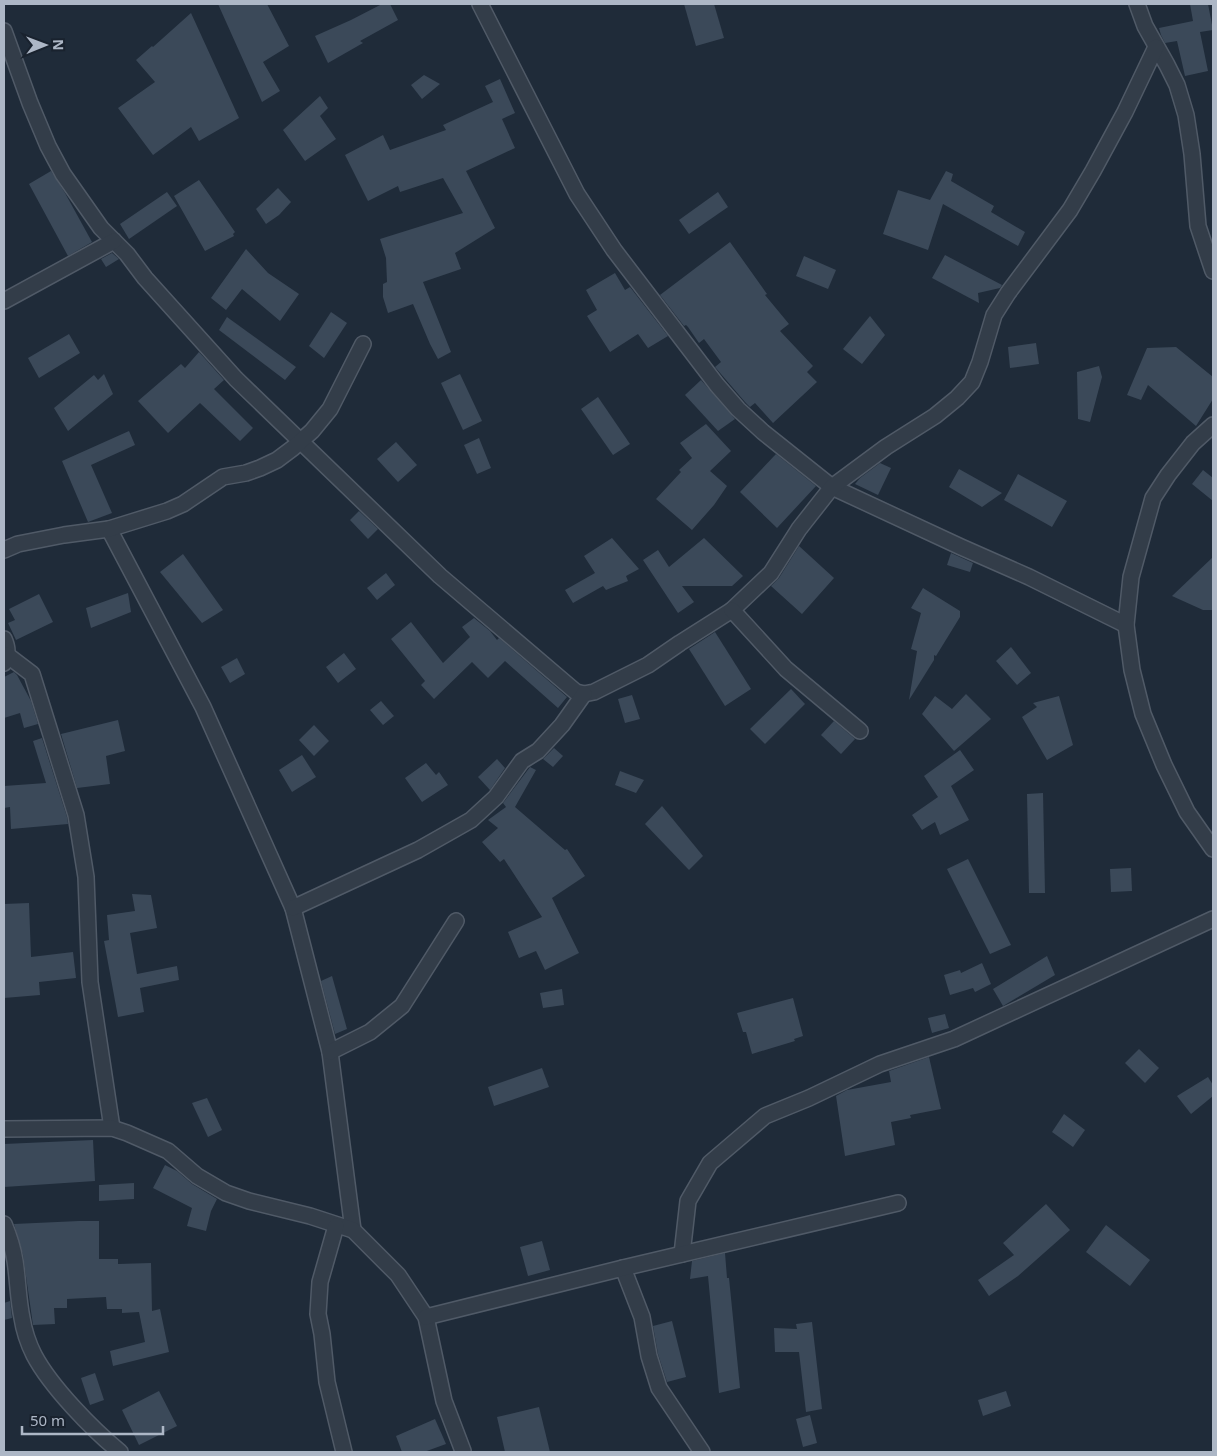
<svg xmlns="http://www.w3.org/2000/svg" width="1217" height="1456" viewBox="0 0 1217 1456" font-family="'Noto Sans',sans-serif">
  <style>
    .building { fill: #3b4959 }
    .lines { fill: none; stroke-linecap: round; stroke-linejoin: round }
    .minor-casing { stroke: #505a67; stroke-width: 18 }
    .minor { stroke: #333d49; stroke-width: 15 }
  </style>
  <rect width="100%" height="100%" fill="#1f2b39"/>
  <g class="building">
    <polygon points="218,4 267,4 289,46 263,62 280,91 262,102"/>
    <polygon points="382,4 390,4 398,20 360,41 363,43 328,63 315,36 351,20"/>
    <polygon points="684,4 714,4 724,38 696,46"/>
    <polygon points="1190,4 1208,4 1213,30 1200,32 1208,71 1185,76 1177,41 1165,43 1161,35 1159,28 1193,21"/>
    <polygon points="191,13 239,118 199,141 191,127 153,155 118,108 155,82 136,60 152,46 153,47"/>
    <polygon points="424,75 440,84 422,99 411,85"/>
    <polygon points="500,79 515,113 502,119 515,148 466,171 495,228 455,253 461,269 423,282 451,352 438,359 430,344 413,304 388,313 383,297 383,284 387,282 386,258 380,239 463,213 443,178 400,192 398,186 368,201 345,155 383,135 390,150 446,130 443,125 493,102 485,86"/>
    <polygon points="320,96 328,108 320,116 336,139 305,161 283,130"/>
    <polygon points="51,171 65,193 92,242 68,256 29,184"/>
    <polygon points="946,171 953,174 951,181 994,206 991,212 1025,232 1018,246 943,204 928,250 883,234 898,190 930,200"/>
    <polygon points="199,180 235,232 233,234 234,236 205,251 174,196"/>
    <polygon points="278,188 291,202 279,215 266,224 256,209"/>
    <polygon points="167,192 177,206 129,239 120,224"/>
    <polygon points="718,192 728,207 689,234 679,220"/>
    <polygon points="730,242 767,294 765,295 789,324 780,331 813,366 807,372 817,382 773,423 755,403 750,407 745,402 715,367 721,362 704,339 699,343 688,327 686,325 684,326 660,295"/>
    <polygon points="246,249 268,273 299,294 280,321 242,289 226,310 211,298"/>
    <polygon points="112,253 119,259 106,267 101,259"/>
    <polygon points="945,255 1002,285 1000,288 978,293 979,303 932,278"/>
    <polygon points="804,256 836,270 828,289 796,276"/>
    <polygon points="615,273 625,290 630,287 668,336 648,348 638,334 610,352 587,316 597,310 586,290"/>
    <polygon points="331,312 347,323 324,358 309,346"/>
    <polygon points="870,316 885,335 862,364 843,349"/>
    <polygon points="227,317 296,367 285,380 219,330"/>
    <polygon points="69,334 80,353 39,378 28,358"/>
    <polygon points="1036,343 1039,364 1010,368 1008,347"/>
    <polygon points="1176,347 1213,377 1213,399 1196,426 1148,385 1141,400 1127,395 1147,348"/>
    <polygon points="199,352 224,380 214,389 253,428 240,441 200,403 168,433 138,401 181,364 185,368"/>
    <polygon points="1099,366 1102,377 1090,422 1078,419 1077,372"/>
    <polygon points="104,374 113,394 68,431 54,408 94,375 98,380"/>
    <polygon points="460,374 482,421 463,430 441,383"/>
    <polygon points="701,380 735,419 718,431 685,395"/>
    <polygon points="598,397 630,444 613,455 581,409"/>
    <polygon points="706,424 731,451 710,471 727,486 714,505 692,530 656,499 681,472 679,470 692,458 680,443"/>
    <polygon points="129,431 135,445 91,465 112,513 88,522 62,461"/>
    <polygon points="479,438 491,468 477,474 464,445"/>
    <polygon points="396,442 417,465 398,482 377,459"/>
    <polygon points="776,454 816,486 777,528 740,492"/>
    <polygon points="880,463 891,468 878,495 855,484 860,478"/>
    <polygon points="959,469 1002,493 982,507 949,487"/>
    <polygon points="1203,470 1213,478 1213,501 1192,484"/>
    <polygon points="1018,474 1067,501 1052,527 1004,500"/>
    <polygon points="359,511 378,529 368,539 350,520"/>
    <polygon points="612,538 639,569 626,576 628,581 606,590 603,586 573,603 565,590 595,573 584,556"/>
    <polygon points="704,538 743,576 732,586 682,586 694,602 678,613 643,560 658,550 669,567"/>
    <polygon points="799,546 834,578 802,614 771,586 779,578"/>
    <polygon points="951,553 973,563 970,572 947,565"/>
    <polygon points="183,554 223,610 202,623 160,572"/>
    <polygon points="1213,557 1213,610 1203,610 1172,596"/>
    <polygon points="386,573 395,585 377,600 367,588"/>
    <polygon points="923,588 960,611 960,617 936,656 934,655 934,660 909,700 917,651 911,649 921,613 911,608"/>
    <polygon points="128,593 131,612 91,628 86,608"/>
    <polygon points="39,594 53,622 16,640 8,623 15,620 9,609"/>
    <polygon points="474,618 490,631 497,640 499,638 567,697 558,708 505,661 488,678 472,662 434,699 421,685 425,681 391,639 411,622 443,663 470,637 462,627"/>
    <polygon points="715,632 751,689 725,706 689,649"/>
    <polygon points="1011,647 1031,673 1017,685 996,661"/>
    <polygon points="344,653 356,669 338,683 326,667"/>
    <polygon points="237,658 245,674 230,683 221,667"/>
    <polygon points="14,672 17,675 31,701 38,724 24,728 20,713 4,718 4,677"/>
    <polygon points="791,689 805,704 765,744 750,729"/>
    <polygon points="966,694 991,719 954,751 922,714 935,696 952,709"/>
    <polygon points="632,695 640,719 625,723 618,699"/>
    <polygon points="1059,696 1073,745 1047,760 1022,717 1037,707 1033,703"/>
    <polygon points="381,701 394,716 383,725 370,710"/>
    <polygon points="118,720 125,751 106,756 110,784 77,788 61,734"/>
    <polygon points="834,721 855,739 841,754 821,735"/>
    <polygon points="314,725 329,741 314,756 299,740"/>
    <polygon points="42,738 67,817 68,824 11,829 10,807 4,808 4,786 46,783 33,741"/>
    <polygon points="554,748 563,756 553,767 543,759"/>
    <polygon points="960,750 974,770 951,786 969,820 940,835 935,822 922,830 912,815 938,797 924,776"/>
    <polygon points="302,755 316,777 292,792 279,770"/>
    <polygon points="497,759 505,768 490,790 478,777"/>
    <polygon points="426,763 436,775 439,772 448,785 422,802 405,778"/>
    <polygon points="530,767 536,770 515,807 565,850 567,849 585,876 552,898 579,953 545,970 536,951 519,958 508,932 542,917 504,859 500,862 482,842 498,828 488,820 506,807 503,803"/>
    <polygon points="620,771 644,780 636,793 615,785"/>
    <polygon points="1043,793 1045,893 1029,893 1027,794"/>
    <polygon points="662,806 703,856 689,870 645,824"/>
    <polygon points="968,859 1011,945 990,954 947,869"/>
    <polygon points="1131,868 1132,891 1111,892 1110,869"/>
    <polygon points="132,894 151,895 157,928 130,933 137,974 177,966 179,980 140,988 144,1012 118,1017 104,941 109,940 107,915 135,911"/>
    <polygon points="29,903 31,957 73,952 76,978 39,982 40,995 4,998 4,904"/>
    <polygon points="1047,956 1055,975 1003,1006 993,989"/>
    <polygon points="982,963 991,984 975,992 973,988 950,995 944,975 960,970 961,973"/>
    <polygon points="332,976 347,1029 335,1034 321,981"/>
    <polygon points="562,989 564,1005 543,1008 540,993"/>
    <polygon points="793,998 803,1036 794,1039 795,1041 752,1054 746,1032 743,1032 737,1013"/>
    <polygon points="945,1014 949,1028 932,1033 928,1018"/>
    <polygon points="1139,1049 1159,1068 1145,1083 1125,1063"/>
    <polygon points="929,1057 941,1109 910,1115 911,1118 891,1122 895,1145 845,1156 836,1096 847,1090 891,1082 889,1071"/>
    <polygon points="542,1068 549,1087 494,1106 488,1087"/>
    <polygon points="1208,1077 1213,1085 1213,1096 1191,1114 1177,1096"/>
    <polygon points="207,1098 222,1130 208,1137 192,1103"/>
    <polygon points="1064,1114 1085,1130 1073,1147 1052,1132"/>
    <polygon points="93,1140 95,1181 4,1187 4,1144"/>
    <polygon points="165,1165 177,1171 192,1184 217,1199 211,1211 206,1231 187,1226 192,1208 153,1188"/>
    <polygon points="134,1183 134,1199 99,1201 99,1185"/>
    <polygon points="1046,1204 1070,1230 1018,1276 989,1296 978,1280 1014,1255 1003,1243"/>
    <polygon points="79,1221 99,1221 99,1259 118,1259 118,1264 151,1263 152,1311 160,1309 169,1352 113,1366 110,1351 145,1342 139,1312 122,1313 122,1309 107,1309 106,1297 67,1299 67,1308 54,1308 55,1324 33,1325 23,1255 14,1224"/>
    <polygon points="1106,1225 1150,1260 1130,1286 1086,1252"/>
    <polygon points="542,1241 550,1270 528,1276 520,1247"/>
    <polygon points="725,1253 727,1278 729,1278 740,1388 719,1393 708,1276 690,1279 692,1261"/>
    <polygon points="10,1301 12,1318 4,1320 4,1303"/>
    <polygon points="672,1321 686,1377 667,1382 658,1354 653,1326"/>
    <polygon points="812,1322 822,1409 806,1412 799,1352 775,1352 774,1328 797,1329 796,1324"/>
    <polygon points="95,1373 104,1400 90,1405 81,1378"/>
    <polygon points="159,1391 177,1426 139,1445 122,1410"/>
    <polygon points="1006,1391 1011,1406 983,1416 978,1400"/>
    <polygon points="539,1407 550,1452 505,1452 497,1417"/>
    <polygon points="810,1415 817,1443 803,1447 796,1419"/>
    <polygon points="435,1419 446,1444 424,1452 402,1452 396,1436"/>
  </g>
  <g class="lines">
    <defs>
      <g id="minor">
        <polyline points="480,4 577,194 614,250 717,385 738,409 763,432 832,487 961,547 1029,577 1126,625"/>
        <polyline points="1137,4 1145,26 1167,65 1177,85 1186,115 1192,154 1198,226 1213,271"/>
        <polyline points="4,31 30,103 48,146 63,174 101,228 127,254 145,278 236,379 440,576 576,692 584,694 594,692 648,665 680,643 732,610 771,573 799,529 832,487 886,447 935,416 957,398 972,382 980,362 994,315 1008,293 1070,210 1093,171 1125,112 1156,47"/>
        <polyline points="4,301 114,241"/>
        <polyline points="1213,425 1193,443 1168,475 1153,498 1131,577 1126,625 1132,670 1143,714 1164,765 1187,812 1213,849"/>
        <polyline points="109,529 203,707 293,908 330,1052 353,1230"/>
        <polyline points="4,550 18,544 64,535 109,529 167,511 183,504 223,477 246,473 260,468 277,460 293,448 312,431 330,409 363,344"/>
        <polyline points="732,610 786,669 860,731"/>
        <path d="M 4,639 C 8,648 8,654 4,663"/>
        <polyline points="7,655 32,674 76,815 86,877 90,982 112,1128"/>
        <polyline points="293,908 418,850 471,820 496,797 522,761 538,751 562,725 584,694"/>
        <polyline points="330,1052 370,1032 402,1006 456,921"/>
        <polyline points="4,1129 112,1128 127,1133 168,1151 197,1176 226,1193 249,1201 310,1216 353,1230 398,1275 426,1317 444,1401 463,1451"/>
        <path d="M 4,1224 C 9,1236 13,1248 15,1261 C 18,1280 18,1299 22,1318 C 24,1331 28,1343 34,1355 C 51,1387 92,1429 120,1452"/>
        <polyline points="336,1226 320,1282 318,1314 322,1334 327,1382 344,1452"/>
        <polyline points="682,1254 688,1201 710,1163 765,1116 809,1098 880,1064 954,1039 1213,919"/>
        <polyline points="623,1268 642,1317 649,1356 659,1388 702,1452"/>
        <polyline points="426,1317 623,1268 898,1203"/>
      </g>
    </defs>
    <use href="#minor" class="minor-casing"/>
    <use href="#minor" class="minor"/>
  </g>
  <rect width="1217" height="1456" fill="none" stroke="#adb7c6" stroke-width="10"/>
  <g transform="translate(45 45) rotate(89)" stroke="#19222e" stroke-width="4" paint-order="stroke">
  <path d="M0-4L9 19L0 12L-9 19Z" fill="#adb7c6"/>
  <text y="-8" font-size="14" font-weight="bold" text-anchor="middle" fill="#adb7c6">N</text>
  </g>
  <path d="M22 1426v8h141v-8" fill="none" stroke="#adb7c6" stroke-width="2.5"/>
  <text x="30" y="1426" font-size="15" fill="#adb7c6" stroke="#19222e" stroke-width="4" paint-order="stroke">50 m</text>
</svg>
